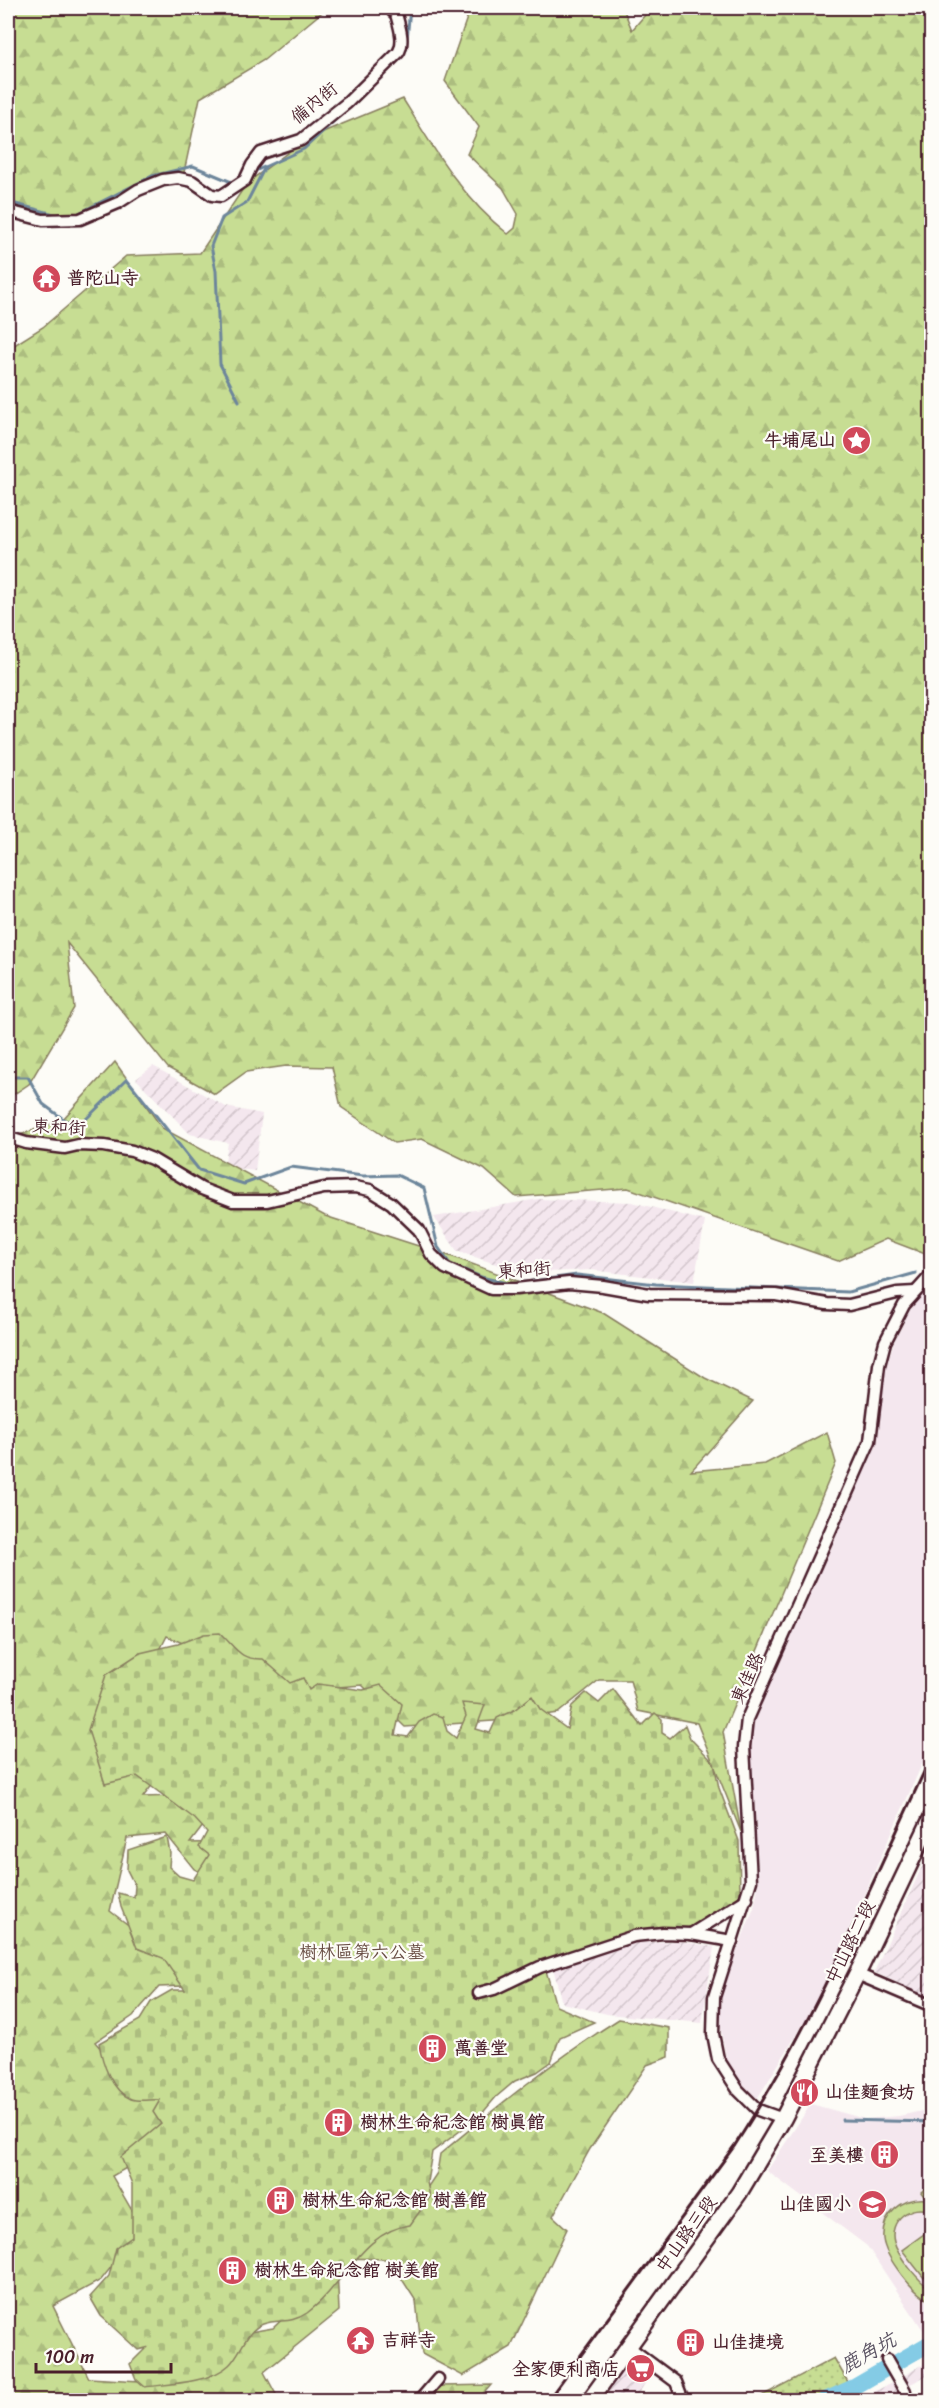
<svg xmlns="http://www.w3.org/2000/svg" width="939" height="2408" viewBox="0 0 939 2408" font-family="Sriracha,'LXGW WenKai TC',sans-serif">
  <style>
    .built { fill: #f4e7ee }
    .industrial { fill: url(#industrial-furrows) }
    .green { fill: #c7dd93; stroke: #887e5f; stroke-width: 1.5 }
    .forest { fill: url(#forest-firs); stroke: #887e5f; stroke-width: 1.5 }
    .cemetery { fill: url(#cemetery-stones); stroke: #887e5f; stroke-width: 1.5 }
    .park { fill: url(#park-dots); stroke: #887e5f; stroke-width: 1.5 }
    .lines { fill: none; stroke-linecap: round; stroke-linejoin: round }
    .stream { stroke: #6d869b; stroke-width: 3 }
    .river { stroke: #84cbe5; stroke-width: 16 }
    .street-casing { stroke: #4a1f2b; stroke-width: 15 }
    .secondary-casing { stroke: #4a1f2b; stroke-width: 20 }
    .street { stroke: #fdfcf7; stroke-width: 10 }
    .secondary { stroke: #fdfcf7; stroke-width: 15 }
    .rail { stroke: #4a1f2b; stroke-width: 3 }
    .labels { text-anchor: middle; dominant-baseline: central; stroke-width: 4.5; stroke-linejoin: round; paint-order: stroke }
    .street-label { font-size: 18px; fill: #4a1f2b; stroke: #fdfcf7 }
    .poi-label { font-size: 18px; font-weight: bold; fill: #4a1f2b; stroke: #fdfcf7; text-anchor: start }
    .park-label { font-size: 18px; fill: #694e45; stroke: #fdfcf7 }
    .water-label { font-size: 20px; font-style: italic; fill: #5b5363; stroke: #fdfcf7 }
  </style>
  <defs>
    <pattern id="industrial-furrows" width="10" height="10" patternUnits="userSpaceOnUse" patternTransform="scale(1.5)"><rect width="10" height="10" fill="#f4e7ee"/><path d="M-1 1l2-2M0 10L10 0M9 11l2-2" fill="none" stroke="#d3c6cc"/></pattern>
    <pattern id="forest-firs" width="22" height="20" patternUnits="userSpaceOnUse" patternTransform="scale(1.5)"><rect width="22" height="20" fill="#c7dd93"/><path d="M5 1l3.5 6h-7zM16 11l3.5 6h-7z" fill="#acbd7f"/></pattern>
    <pattern id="cemetery-stones" width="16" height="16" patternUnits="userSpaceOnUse" patternTransform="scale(1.5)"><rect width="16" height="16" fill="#c7dd93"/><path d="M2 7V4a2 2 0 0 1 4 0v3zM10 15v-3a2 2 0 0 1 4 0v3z" fill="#acbd7f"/></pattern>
    <pattern id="park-dots" width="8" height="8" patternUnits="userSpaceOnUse" patternTransform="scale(1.5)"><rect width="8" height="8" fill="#c7dd93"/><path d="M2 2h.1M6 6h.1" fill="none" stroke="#acbd7f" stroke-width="1.8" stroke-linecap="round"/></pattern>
  </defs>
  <rect width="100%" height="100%" fill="#fdfcf7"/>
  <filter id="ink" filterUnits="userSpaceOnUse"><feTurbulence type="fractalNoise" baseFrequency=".0167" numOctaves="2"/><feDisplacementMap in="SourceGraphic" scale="12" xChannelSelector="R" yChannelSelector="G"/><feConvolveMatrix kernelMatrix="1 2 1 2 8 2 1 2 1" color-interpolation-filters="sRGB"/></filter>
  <g filter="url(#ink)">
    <g class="built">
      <polygon points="931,1285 931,1744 815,2005 757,2099 737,2080 728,2067 720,2025 722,1996 732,1963 754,1908 759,1881 751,1749 753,1720 877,1444 886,1366 894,1342 912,1306"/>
      <polygon points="811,2104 865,2119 899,2116 931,2109 931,2329 925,2333 867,2246 767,2171"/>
    </g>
    <g class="industrial">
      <polygon points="153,1066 226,1107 262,1114 255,1171 224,1167 228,1143 190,1134 136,1079"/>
      <polygon points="538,1199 632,1202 705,1221 694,1282 591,1270 523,1273 457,1251 434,1217"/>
      <polygon points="931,1847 931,1998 874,1972"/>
      <polygon points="679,1941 714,1947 702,2023 607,2014 562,2003 553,1968 630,1943"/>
      <polygon points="931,2360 931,2373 907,2386 903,2376"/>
      <polygon points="625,2367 646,2382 634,2400 601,2400"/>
      <polygon points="894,2382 899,2390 881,2400 856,2400"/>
    </g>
    <g class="green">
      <path d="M 929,2185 L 931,2188 L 931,2211 C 911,2203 888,2220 894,2242 C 897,2255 920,2283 931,2289 L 931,2301 C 914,2295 885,2257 883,2239 C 881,2214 903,2197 926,2199 L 921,2192 Z"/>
      <polygon points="931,2229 931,2272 924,2278 902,2250"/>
    </g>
    <g class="forest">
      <polygon points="8,8 327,8 264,60 200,98 183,177 68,222 8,214"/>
      <path d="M 473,8 L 623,8 L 632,30 L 651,8 L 931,8 L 931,1250 L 928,1255 L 886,1239 L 838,1261 L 628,1188 L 516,1197 L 484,1169 L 422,1139 L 394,1143 L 341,1107 L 332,1067 L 286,1066 L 246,1072 L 215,1094 L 168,1068 L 67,943 L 74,1008 L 29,1084 L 8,1098 L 8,349 L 43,327 L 126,256 L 200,253 L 247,183 L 306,139 L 403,99 C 433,148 462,198 508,234 L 515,228 L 518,214 L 503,188 L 467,154 L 479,127 L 445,81 L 469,12 Z"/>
      <polygon points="115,1062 162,1128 325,1216 456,1258 603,1313 705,1378 753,1401 691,1471 765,1464 827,1432 836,1463 723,1732 741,1832 697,1723 638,1711 630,1680 599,1680 558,1713 508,1720 405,1727 362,1685 288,1691 167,1636 117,1734 167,1766 143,1797 215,1795 216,1809 190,1843 227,1842 258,1902 194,1869 166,1834 127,1838 110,1911 207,1985 159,1987 133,2016 95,2042 139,2094 252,2038 162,2148 112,2176 142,2228 101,2280 53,2306 89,2378 157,2382 238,2334 273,2328 337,2267 339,2311 264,2372 279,2400 8,2400 8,1139 62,1120"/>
      <path d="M 619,2019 L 669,2028 L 669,2057 L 647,2065 L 590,2149 L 553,2216 L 567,2229 L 511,2347 L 463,2376 L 422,2354 L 416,2301 L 389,2259 L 337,2258 L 415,2206 L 437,2173 L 440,2154 C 498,2106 555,2059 619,2019 Z"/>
      <polygon points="491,2385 478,2400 427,2400 442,2386"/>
    </g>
    <path class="cemetery" d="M 220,1633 C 236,1648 239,1660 263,1659 L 290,1683 L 303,1678 L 309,1690 L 318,1684 L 363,1690 L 381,1685 L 402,1704 L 395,1735 L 408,1737 L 419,1722 L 433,1714 L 443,1717 L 447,1731 L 456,1738 L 466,1716 L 462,1703 L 485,1705 L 476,1729 L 490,1733 L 497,1718 L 514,1710 L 532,1696 L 540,1709 L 567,1729 L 572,1706 L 586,1693 L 599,1703 L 613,1689 L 642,1726 L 655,1713 L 662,1719 L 662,1733 L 670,1738 L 685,1725 L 690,1738 L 714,1763 L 719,1788 L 739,1841 L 740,1895 C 727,1905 705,1925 689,1929 C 665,1934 642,1922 619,1936 L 543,1960 L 556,2006 L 594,2022 L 560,2037 L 551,2062 L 537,2072 L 515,2081 L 496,2097 L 480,2116 L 432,2152 L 427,2182 L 430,2197 L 410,2225 C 362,2231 343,2287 307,2313 C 289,2325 280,2318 263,2324 C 246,2330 241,2354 229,2365 C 210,2383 169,2384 145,2387 L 136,2379 L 130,2364 L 146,2348 L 138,2350 L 101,2316 L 90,2297 L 109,2276 L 116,2248 L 132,2237 L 132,2184 L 121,2157 L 161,2124 L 153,2112 L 160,2100 C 151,2099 139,2102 131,2099 C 111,2091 102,2062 99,2043 L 140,2020 L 151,2002 L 172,1990 L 185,1990 L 163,1958 L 137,1948 L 121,1907 L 118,1893 L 134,1897 L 135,1886 L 127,1870 L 128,1850 L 167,1837 L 170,1853 L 169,1867 L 179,1876 L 193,1880 L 209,1855 L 199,1847 L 207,1832 L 195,1819 L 137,1776 L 105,1784 L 88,1730 L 106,1675 L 140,1653 L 178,1644 L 204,1634 Z"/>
    <polygon class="park" points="834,2358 855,2394 841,2400 754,2400"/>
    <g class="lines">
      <g class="stream">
        <polyline points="402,55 406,50 410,8"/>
        <polyline points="358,100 372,85"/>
        <polyline points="253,172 304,149 346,110"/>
        <polyline points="8,202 58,215"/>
        <polyline points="75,215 152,176 193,166 234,183"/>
        <polyline points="239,401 220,364 216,271 211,246 222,218 247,202 265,167"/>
        <polyline points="8,1080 11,1077 28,1077 43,1104 66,1121 84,1121 127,1079 199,1170 244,1184 291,1167 363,1176 397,1175 424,1188 438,1247 450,1264 481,1277 511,1284 577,1275 656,1284 848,1292 916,1273"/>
        <polyline points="842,2120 932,2122"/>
        <polyline points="896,2369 932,2350"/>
        <polyline points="835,2400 890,2373"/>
      </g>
      <polyline class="river" points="825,2400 856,2386 932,2342"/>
      <defs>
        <g id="street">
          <path d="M 12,212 L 43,220 L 80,219 L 118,203 L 138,190 L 163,180 L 178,178 L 192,181 L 212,195 L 221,196 L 245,180 L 252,165 L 261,153 L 301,140 L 347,103 L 398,53 C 406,41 398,23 395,10"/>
          <polyline points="8,1140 13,1139 26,1143 65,1148 78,1145 104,1146 132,1151 152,1159 202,1189 233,1201 267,1201 324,1188 355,1187 370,1190 391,1203 419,1230 431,1254 445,1268 491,1289 516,1289 569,1283 603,1286 649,1294 776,1295 827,1304 849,1305 897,1293 915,1292"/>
          <polyline points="691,1934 747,1899"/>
          <polyline points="857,1974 932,2006"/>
          <polyline points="479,1993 494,1989 540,1967 634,1936 663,1933 691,1934 732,1941"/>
          <polyline points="783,2119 758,2110 738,2090 718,2059 713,2034 714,1997 751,1881 744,1747 747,1719 870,1441 879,1365 885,1342 904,1305 932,1274"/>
          <polyline points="629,2347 676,2382 683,2400"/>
          <polyline points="887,2360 905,2391"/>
          <polyline points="420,2400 438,2379"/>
        </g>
        <g id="secondary">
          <polyline points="395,10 396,8"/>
          <polyline points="590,2400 739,2193 783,2119 862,1964 932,1817"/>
        </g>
      </defs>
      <use href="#street" class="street-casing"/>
      <use href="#secondary" class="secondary-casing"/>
      <use href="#street" class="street"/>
      <use href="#secondary" class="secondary"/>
      <path class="rail" d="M 548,2400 L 735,2145 C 815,2023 870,1886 932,1755"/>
    </g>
  </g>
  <defs>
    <symbol id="temple-disc" viewBox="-11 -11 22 22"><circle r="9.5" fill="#d1495b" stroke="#fdfcf7"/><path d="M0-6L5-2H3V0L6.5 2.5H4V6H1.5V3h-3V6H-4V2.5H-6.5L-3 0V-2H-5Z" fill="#fff"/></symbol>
    <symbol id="sight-disc" viewBox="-11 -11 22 22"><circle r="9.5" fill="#d1495b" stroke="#fdfcf7"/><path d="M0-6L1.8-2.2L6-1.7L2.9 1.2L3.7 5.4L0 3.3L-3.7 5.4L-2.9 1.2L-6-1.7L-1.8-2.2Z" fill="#fff"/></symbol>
    <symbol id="building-disc" viewBox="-11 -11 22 22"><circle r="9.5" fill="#d1495b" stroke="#fdfcf7"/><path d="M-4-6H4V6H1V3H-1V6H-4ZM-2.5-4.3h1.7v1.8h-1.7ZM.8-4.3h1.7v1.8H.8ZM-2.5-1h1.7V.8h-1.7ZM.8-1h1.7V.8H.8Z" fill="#fff"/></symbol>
    <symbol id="restaurant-disc" viewBox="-11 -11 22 22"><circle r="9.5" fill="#d1495b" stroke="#fdfcf7"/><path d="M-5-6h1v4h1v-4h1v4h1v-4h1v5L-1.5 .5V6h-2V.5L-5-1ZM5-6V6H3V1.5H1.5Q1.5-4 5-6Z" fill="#fff"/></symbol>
    <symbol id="school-disc" viewBox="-11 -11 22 22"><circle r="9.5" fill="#d1495b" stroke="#fdfcf7"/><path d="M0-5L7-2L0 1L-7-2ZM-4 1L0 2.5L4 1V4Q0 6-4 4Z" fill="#fff"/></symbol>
    <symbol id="supermarket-disc" viewBox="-11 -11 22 22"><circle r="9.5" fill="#d1495b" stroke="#fdfcf7"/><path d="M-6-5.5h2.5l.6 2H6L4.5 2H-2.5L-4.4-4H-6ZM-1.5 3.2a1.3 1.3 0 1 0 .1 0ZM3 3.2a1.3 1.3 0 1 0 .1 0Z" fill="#fff"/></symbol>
  </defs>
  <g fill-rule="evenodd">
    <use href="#temple-disc" x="30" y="262" width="33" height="33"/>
    <use href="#sight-disc" x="840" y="424" width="33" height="33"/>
    <use href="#building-disc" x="416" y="2032" width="33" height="33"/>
    <use href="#restaurant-disc" x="788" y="2076" width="33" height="33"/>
    <use href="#building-disc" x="322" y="2106" width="33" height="33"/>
    <use href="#building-disc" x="868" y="2138" width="33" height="33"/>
    <use href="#building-disc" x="264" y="2184" width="33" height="33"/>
    <use href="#school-disc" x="856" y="2188" width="33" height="33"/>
    <use href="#building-disc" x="216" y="2254" width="33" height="33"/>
    <use href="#temple-disc" x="344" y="2324" width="33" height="33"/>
    <use href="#building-disc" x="674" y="2326" width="33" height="33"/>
    <use href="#supermarket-disc" x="624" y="2352" width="33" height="33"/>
  </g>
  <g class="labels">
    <g class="street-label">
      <text transform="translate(314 103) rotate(-39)">備內街</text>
      <text transform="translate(59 1127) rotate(3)">東和街</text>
      <text transform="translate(524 1270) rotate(-4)">東和街</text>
      <text transform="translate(747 1678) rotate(-66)">東佳路</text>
      <text transform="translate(850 1942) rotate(-64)">中山路二段</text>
      <text transform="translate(686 2234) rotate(-54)">中山路三段</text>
    </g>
    <g class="poi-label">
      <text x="67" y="278">普陀山寺</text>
      <text x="836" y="440" text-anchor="end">牛埔尾山</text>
      <text x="454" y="2048">萬善堂</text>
      <text x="825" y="2092">山佳麵食坊</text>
      <text x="360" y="2122">樹林生命紀念館 樹真館</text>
      <text x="864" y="2155" text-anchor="end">至美樓</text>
      <text x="302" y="2200">樹林生命紀念館 樹善館</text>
      <text x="851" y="2204" text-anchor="end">山佳國小</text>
      <text x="254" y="2270">樹林生命紀念館 樹美館</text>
      <text x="382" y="2340">吉祥寺</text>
      <text x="712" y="2342">山佳捷境</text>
      <text x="620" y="2369" text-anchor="end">全家便利商店</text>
    </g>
    <g class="park-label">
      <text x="362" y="1952">樹林區第六公墓</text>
    </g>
    <g class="water-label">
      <text transform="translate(868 2353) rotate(-29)">鹿角坑</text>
    </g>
  </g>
  <rect width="939" height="2408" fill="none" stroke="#fdfcf7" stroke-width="30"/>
  <rect x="15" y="15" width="909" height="2378" fill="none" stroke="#4a1f2b" stroke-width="2" filter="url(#ink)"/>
  <path d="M36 2363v9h135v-9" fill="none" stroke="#4a1f2b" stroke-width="3"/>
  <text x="45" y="2363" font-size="18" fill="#4a1f2b" stroke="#fdfcf7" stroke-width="4.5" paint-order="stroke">100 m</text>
</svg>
